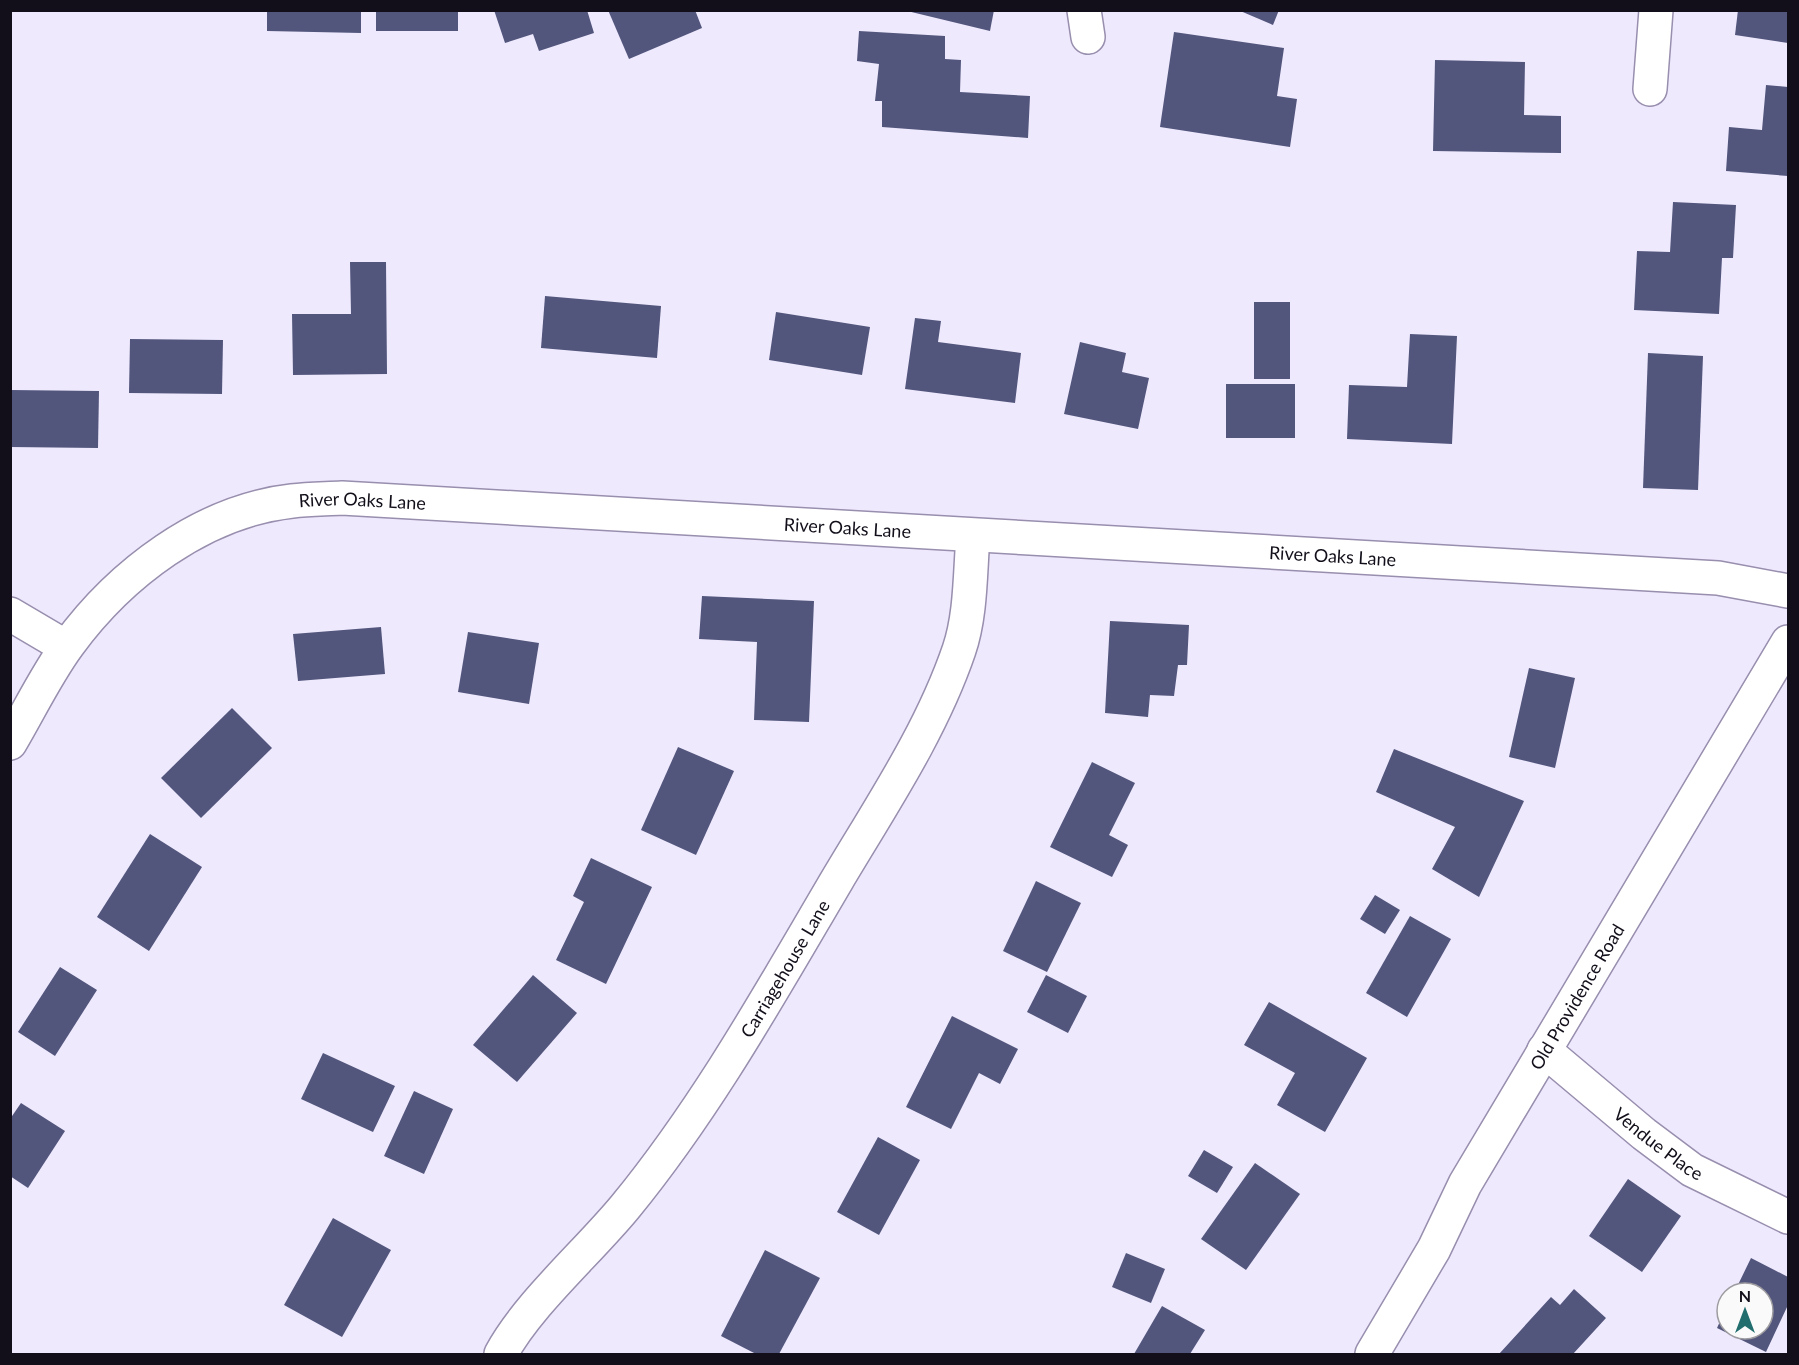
<svg xmlns="http://www.w3.org/2000/svg" width="1799" height="1365" viewBox="0 0 1799 1365" font-family="Lato,sans-serif">
  <style>
    .building { fill: #52567c }
    .lines { fill: none; stroke-linecap: round; stroke-linejoin: round }
    .minor-casing { stroke: #988eae; stroke-width: 36 }
    .tertiary-casing { stroke: #988eae; stroke-width: 36 }
    .minor { stroke: #fff; stroke-width: 33 }
    .tertiary { stroke: #fff; stroke-width: 33 }
    .labels { text-anchor: middle; dominant-baseline: central; stroke-width: 6; stroke-linejoin: round; paint-order: stroke }
    .street-label { font-size: 18px; fill: #130f1a; stroke: #fafafa }
  </style>
  <rect width="100%" height="100%" fill="#efe9fe"/>
  <g class="building">
    <polygon points="267,10 361,10 361,33 267,31"/>
    <rect x="376" y="10" width="82" height="21"/>
    <polygon points="494,10 587,10 594,33 539,51 533,34 505,43"/>
    <polygon points="608,10 695,10 702,28 629,59"/>
    <polygon points="903,10 994,10 990,31"/>
    <polygon points="1238,10 1279,10 1273,25"/>
    <polygon points="1738,10 1788,10 1788,43 1735,35"/>
    <polygon points="859,31 945,36 945,59 961,60 960,92 1030,96 1028,138 882,127 882,101 875,101 879,64 857,61"/>
    <polygon points="1174,32 1284,48 1277,96 1297,99 1290,147 1160,127"/>
    <polygon points="1435,60 1525,62 1524,115 1561,116 1561,153 1433,151"/>
    <polygon points="1766,85 1788,87 1788,176 1726,171 1729,127 1762,130"/>
    <polygon points="1673,202 1736,205 1733,258 1722,258 1719,314 1634,310 1637,251 1670,252"/>
    <polygon points="350,262 386,262 387,374 293,375 292,314 351,314"/>
    <polygon points="545,296 661,306 657,358 541,348"/>
    <rect x="1254" y="302" width="36" height="77"/>
    <polygon points="776,312 870,327 862,375 769,360"/>
    <polygon points="915,318 941,321 938,342 1021,353 1015,403 905,389"/>
    <polygon points="1410,334 1457,336 1452,444 1347,439 1349,385 1407,387"/>
    <polygon points="130,339 223,340 222,394 129,393"/>
    <polygon points="1080,342 1126,353 1122,372 1149,378 1138,429 1064,414"/>
    <polygon points="1648,353 1703,356 1698,490 1643,488"/>
    <rect x="1226" y="384" width="69" height="54"/>
    <polygon points="10,390 99,391 98,448 10,447"/>
    <polygon points="702,596 814,601 809,722 754,720 757,642 699,639"/>
    <polygon points="1110,621 1189,625 1187,665 1178,665 1174,696 1150,695 1148,717 1105,713"/>
    <polygon points="381,627 385,674 298,681 293,634"/>
    <polygon points="468,632 539,643 529,704 458,692"/>
    <polygon points="1529,668 1575,678 1555,768 1509,757"/>
    <polygon points="232,708 272,748 201,818 161,778"/>
    <polygon points="678,747 734,771 696,855 641,830"/>
    <polygon points="1394,749 1524,801 1479,897 1432,869 1455,827 1376,792"/>
    <polygon points="1092,762 1135,783 1109,835 1128,845 1112,877 1050,847"/>
    <polygon points="150,834 202,867 149,951 97,917"/>
    <polygon points="591,858 652,887 606,984 556,960 584,902 573,896"/>
    <polygon points="1036,881 1081,903 1047,972 1003,951"/>
    <polygon points="1375,895 1400,910 1385,934 1360,919"/>
    <polygon points="1410,916 1451,939 1407,1017 1366,993"/>
    <polygon points="60,967 97,990 55,1056 18,1032"/>
    <polygon points="533,975 577,1013 517,1082 473,1045"/>
    <polygon points="1046,975 1087,996 1068,1033 1027,1012"/>
    <polygon points="1269,1002 1367,1058 1325,1132 1277,1105 1295,1073 1244,1045"/>
    <polygon points="952,1016 1018,1049 1000,1084 979,1073 951,1129 906,1107"/>
    <polygon points="323,1053 395,1086 373,1132 301,1099"/>
    <polygon points="414,1091 453,1109 424,1174 384,1156"/>
    <polygon points="21,1103 65,1131 28,1188 10,1176 10,1119"/>
    <polygon points="878,1137 920,1160 879,1235 837,1212"/>
    <polygon points="1204,1150 1233,1167 1217,1193 1188,1176"/>
    <polygon points="1255,1163 1300,1194 1246,1270 1201,1239"/>
    <polygon points="1628,1179 1681,1216 1642,1272 1589,1236"/>
    <polygon points="333,1218 391,1250 342,1337 284,1305"/>
    <polygon points="765,1250 820,1278 779,1354 756,1354 721,1336"/>
    <polygon points="1126,1253 1165,1269 1151,1303 1112,1287"/>
    <polygon points="1751,1258 1788,1277 1788,1305 1766,1352 1717,1328 1727,1306 1727,1329 1763,1329 1763,1293 1734,1293"/>
    <polygon points="1574,1289 1606,1318 1573,1354 1499,1354 1551,1297 1560,1305"/>
    <polygon points="1162,1306 1205,1330 1190,1354 1134,1354"/>
  </g>
  <g class="lines">
    <defs>
      <g id="minor">
        <polyline points="1084,10 1088,37"/>
        <polyline points="1650,89 1656,10"/>
        <polyline points="10,614 66,647"/>
        <path id="s1" d="M 10,743 C 29,711 46,675 68,645 C 120,574 202,511 292,501 C 308,499 325,499 342,498 L 1718,578 L 1788,591"/>
        <path id="s2" d="M 1544,1050 L 1644,1134 L 1692,1170 L 1788,1217"/>
        <path id="s3" d="M 501,1354 C 528,1304 587,1253 625,1207 C 707,1107 771,992 837,880 C 881,806 931,732 959,650 C 971,615 970,573 973,536"/>
      </g>
      <g id="tertiary">
        <path id="s4" d="M 1372,1354 L 1434,1249 L 1465,1184 L 1788,642"/>
      </g>
    </defs>
    <use href="#minor" class="minor-casing"/>
    <use href="#tertiary" class="tertiary-casing"/>
    <use href="#minor" class="minor"/>
    <use href="#tertiary" class="tertiary"/>
  </g>
  <g class="labels">
    <g class="street-label">
      <text stroke="none"><textPath href="#s1" startOffset="458">River Oaks Lane</textPath></text>
      <text stroke="none"><textPath href="#s1" startOffset="944">River Oaks Lane</textPath></text>
      <text stroke="none"><textPath href="#s1" startOffset="1430">River Oaks Lane</textPath></text>
      <text stroke="none"><textPath href="#s3" startOffset="480">Carriagehouse Lane</textPath></text>
      <text stroke="none"><textPath href="#s4" startOffset="412">Old Providence Road</textPath></text>
      <text stroke="none"><textPath href="#s2" startOffset="148">Vendue Place</textPath></text>
    </g>
  </g>
  <rect width="1799" height="1365" fill="none" stroke="#130f1a" stroke-width="24"/>
  <g transform="translate(1745 1311)"><circle r="28" fill="#fafafa" stroke="#9e9ca0" stroke-width="1.5"/>
  <path d="M0-4.5L10 22L0 15L-10 22Z" fill="#226e6f"/>
  <text y="-9" font-size="16" font-weight="bold" text-anchor="middle" fill="#130f1a">N</text>
  </g>
</svg>
